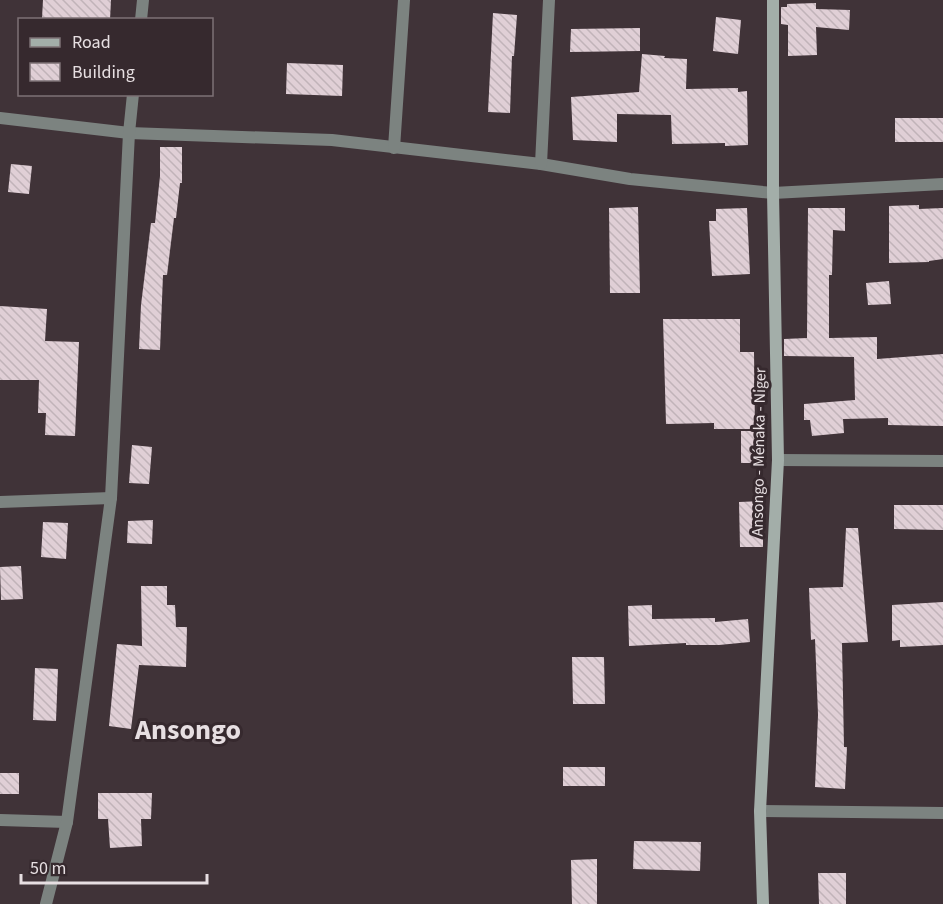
<svg xmlns="http://www.w3.org/2000/svg" width="943" height="904" viewBox="0 0 943 904" font-family="'Source Sans 3',sans-serif">
  <style>
    .building { fill: url(#building-back-hatch) }
    .lines { fill: none; stroke-linecap: round; stroke-linejoin: round }
    .street { stroke: #7c8380; stroke-width: 12 }
    .secondary { stroke: #a3aea9; stroke-width: 12 }
    .labels { text-anchor: middle; dominant-baseline: central; stroke-width: 6; stroke-linejoin: round; paint-order: stroke }
    .street-label { font-size: 16px; fill: #e7dfe2; stroke: #36292e }
    .town-label { font-size: 28px; font-weight: bold; fill: #e7dfe2; stroke: #36292e }
  </style>
  <defs>
    <pattern id="building-back-hatch" width="6" height="6" patternUnits="userSpaceOnUse" patternTransform="scale(1.5)"><rect width="6" height="6" fill="#e0cfd6"/><path d="M-1 5l2 2M0 0l6 6M5-1l2 2" fill="none" stroke="#c1b3b9"/></pattern>
  </defs>
  <rect width="100%" height="100%" fill="#403338"/>
  <g class="building">
    <polygon points="43,0 111,0 110,20 42,18"/>
    <polygon points="816,3 816,9 850,10 849,30 816,27 817,55 788,56 788,25 781,24 781,7 787,7 787,4"/>
    <polygon points="493,13 517,15 514,56 512,56 510,113 488,112"/>
    <polygon points="716,17 741,20 738,54 713,51"/>
    <polygon points="640,28 640,51 570,52 571,29"/>
    <polygon points="642,54 665,56 664,58 687,59 686,89 738,88 738,92 747,91 748,145 725,146 725,143 672,144 671,115 617,114 617,142 573,140 571,97 639,92"/>
    <polygon points="287,63 343,65 342,96 286,94"/>
    <rect x="895" y="118" width="48" height="24"/>
    <polygon points="160,147 182,147 182,183 180,183 176,218 174,218 167,275 163,275 160,350 139,349 141,305 151,223 155,223 160,176"/>
    <polygon points="11,164 32,166 29,194 8,192"/>
    <polygon points="919,205 919,209 943,208 943,259 929,261 929,262 889,263 889,206"/>
    <polygon points="638,207 640,293 610,293 609,208"/>
    <polygon points="747,208 750,274 712,276 709,221 716,221 716,209"/>
    <polygon points="808,208 845,208 845,231 833,230 832,275 829,275 829,338 877,337 877,359 943,354 943,426 888,425 888,418 843,419 844,433 812,436 810,420 804,420 804,404 855,400 854,357 784,356 784,339 807,338"/>
    <polygon points="889,281 891,304 868,305 866,283"/>
    <polygon points="0,306 47,309 45,341 79,342 75,436 45,435 46,413 38,413 39,380 0,380"/>
    <polygon points="663,319 740,319 740,352 754,352 755,429 714,429 714,423 666,424"/>
    <polygon points="741,431 762,431 763,463 741,463"/>
    <polygon points="132,445 152,447 149,484 129,483"/>
    <polygon points="763,501 763,547 740,547 739,502"/>
    <polygon points="894,505 943,505 943,530 894,529"/>
    <polygon points="153,520 152,544 127,543 128,521"/>
    <polygon points="43,522 68,523 66,559 41,557"/>
    <polygon points="846,528 858,528 868,642 842,643 844,747 847,747 845,789 815,787 818,715 815,639 811,640 809,588 843,587"/>
    <polygon points="21,566 23,599 1,600 0,567"/>
    <polygon points="141,586 167,586 167,605 175,605 176,627 187,627 186,667 139,665 131,729 109,726 117,644 142,646"/>
    <polygon points="943,602 943,645 900,647 900,640 892,641 892,605"/>
    <polygon points="652,605 652,619 715,618 715,622 748,619 750,642 719,645 686,645 686,643 629,646 628,606"/>
    <polygon points="572,657 604,657 605,704 573,704"/>
    <polygon points="35,668 58,669 56,721 33,720"/>
    <rect x="563" y="767" width="42" height="19"/>
    <rect x="0" y="773" width="19" height="21"/>
    <polygon points="98,793 152,793 151,819 141,819 142,846 110,848 108,819 98,819"/>
    <polygon points="634,841 701,842 700,871 633,869"/>
    <polygon points="597,859 597,904 572,904 571,860"/>
    <polygon points="818,873 846,873 846,904 819,904"/>
  </g>
  <g class="lines">
    <g class="street">
      <polyline points="141,20 143,0"/>
      <polyline points="0,118 129,133 332,140 541,164 630,179 773,193 943,184"/>
      <polyline points="394,148 404,0"/>
      <polyline points="541,164 549,0"/>
      <polyline points="778,460 943,461"/>
      <polyline points="0,502 111,498"/>
      <polyline points="760,811 943,813"/>
      <polyline points="0,820 67,822"/>
      <polyline points="46,904 67,822 111,498 129,133 133,94"/>
    </g>
    <polyline class="secondary" points="763,904 760,811 778,460 773,193 773,0"/>
  </g>
  <g class="labels">
    <g class="street-label">
      <text transform="translate(759 452) rotate(-89)">Ansongo - Ménaka - Niger</text>
    </g>
    <g class="town-label">
      <text x="188" y="730">Ansongo</text>
    </g>
  </g>
  <rect x="18" y="18" width="195" height="78" fill="#36292e" stroke="#7d7276" stroke-width="1.5"/>
  <rect x="30" y="38" width="30" height="9" fill="#a3aea9" stroke="#7d7276" stroke-width="1.5"/>
  <text x="72" y="48" font-size="18" fill="#e7dfe2">Road</text>
  <rect x="30" y="63" width="30" height="18" fill="url(#building-back-hatch)" stroke="#7d7276" stroke-width="1.5"/>
  <text x="72" y="78" font-size="18" fill="#e7dfe2">Building</text>
  <path d="M21 874v9h186v-9" fill="none" stroke="#e7dfe2" stroke-width="3"/>
  <text x="30" y="874" font-size="18" fill="#e7dfe2" stroke="#36292e" stroke-width="4.5" paint-order="stroke">50 m</text>
</svg>
